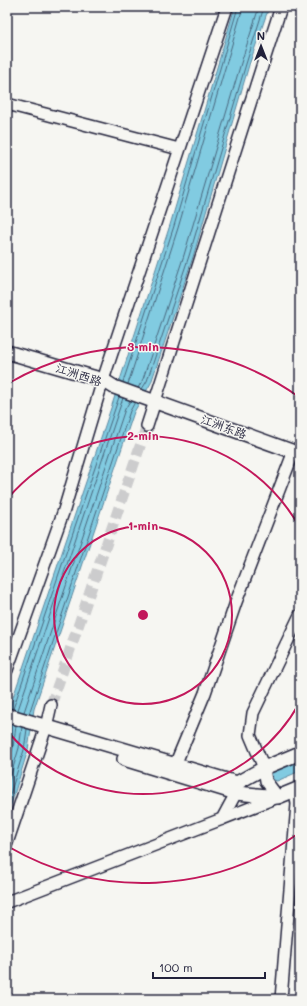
<svg xmlns="http://www.w3.org/2000/svg" width="307" height="1006" viewBox="0 0 307 1006" font-family="Mali,'LXGW WenKai TC',sans-serif">
  <style>
    .water { fill: #81cbe1; stroke: #5b879f }
    .lines { fill: none; stroke-linecap: round; stroke-linejoin: round }
    .shore { stroke: #48667d; stroke-width: 1 }
    .minor-tunnel { stroke: #cccccd; stroke-width: 11; stroke-dasharray: 11 5.5; stroke-linecap: butt }
    .minor-casing { stroke: #22223b; stroke-width: 14 }
    .major-casing { stroke: #22223b; stroke-width: 16 }
    .minor { stroke: #f6f6f2; stroke-width: 11 }
    .major { stroke: #f6f6f2; stroke-width: 13 }
    .ring { fill: none; stroke: #c2185b; stroke-width: 2 }
    .labels { text-anchor: middle; dominant-baseline: central; stroke-width: 3; stroke-linejoin: round; paint-order: stroke }
    .street-label { font-size: 12px; fill: #22223b; stroke: #f6f6f2 }
    .centre { fill: #c2185b; stroke: #f6f6f2; stroke-width: 2 }
    .ring-label { font-size: 12px; text-anchor: middle; font-weight: bold; fill: #c2185b; stroke: #f6f6f2; stroke-width: 3; stroke-linejoin: round; paint-order: stroke }
  </style>
  <rect width="100%" height="100%" fill="#f6f6f2"/>
  <filter id="ink" filterUnits="userSpaceOnUse"><feTurbulence type="fractalNoise" baseFrequency=".025" numOctaves="2"/><feDisplacementMap in="SourceGraphic" scale="8" xChannelSelector="R" yChannelSelector="G"/><feConvolveMatrix kernelMatrix="1 2 1 2 8 2 1 2 1" color-interpolation-filters="sRGB"/></filter>
  <g filter="url(#ink)">
    <g class="water">
      <polygon points="235,7 269,7 249,65 193,257 151,383 134,412 34,709 28,750 7,817 7,715 112,405 170,225"/>
      <polygon points="300,759 300,771 277,781 273,780 271,773 273,770"/>
    </g>
    <g class="lines">
      <g class="shore">
        <polyline points="123,382 174,226 238,7"/>
        <polyline points="128,384 178,228 243,7"/>
        <polyline points="138,388 143,379 184,255 241,63 259,7"/>
        <polyline points="142,389 147,381 189,256 246,64 264,7"/>
        <polyline points="13,709 119,397"/>
        <polyline points="18,710 123,398"/>
        <polyline points="24,712 125,409 130,401"/>
        <polyline points="29,714 130,411 135,402"/>
        <polyline points="7,768 13,747 16,726"/>
        <polyline points="7,788 19,748 22,727"/>
        <polyline points="7,804 24,750 27,729"/>
      </g>
      <polyline class="minor-tunnel" points="51,705 147,426"/>
      <defs>
        <g id="minor">
          <polyline points="7,104 179,149"/>
          <polyline points="147,426 281,7"/>
          <polyline points="7,670 64,510 103,380 227,7"/>
          <polyline points="175,765 205,693 236,602 294,451"/>
          <polyline points="222,819 278,797 266,781 264,768 250,735 253,713 300,615"/>
          <polyline points="7,843 46,727 51,705"/>
          <polyline points="7,902 222,819 236,793 237,785"/>
          <polyline points="281,999 297,804 295,791"/>
        </g>
        <g id="major">
          <polyline points="7,352 103,380 114,387 300,454"/>
          <polyline points="7,715 237,783 264,768 300,753"/>
          <polyline points="124,759 236,793 278,797 300,788"/>
        </g>
      </defs>
      <use href="#minor" class="minor-casing"/>
      <use href="#major" class="major-casing"/>
      <use href="#minor" class="minor"/>
      <use href="#major" class="major"/>
    </g>
  </g>
  <g class="ring">
    <circle cx="143" cy="615" r="89"/>
    <path d="M300 702A179 179 0 0 1 8 732M8 498A179 179 0 0 1 300 528"/>
    <path d="M299 833A268 268 0 0 1 9 847M9 383A268 268 0 0 1 299 397"/>
  </g>
  <g class="labels">
    <g class="street-label">
      <text transform="translate(79 374) rotate(18)">江洲西路</text>
      <text transform="translate(224 426) rotate(20)">江洲东路</text>
    </g>
  </g>
  <circle cx="143" cy="615" r="6" class="centre"/>
  <g class="ring-label">
    <text x="143" y="351">3 min</text>
    <text x="143" y="440">2 min</text>
    <text x="143" y="530">1 min</text>
  </g>
  <rect width="307" height="1006" fill="none" stroke="#f6f6f2" stroke-width="24"/>
  <rect x="12" y="12" width="283" height="982" fill="none" stroke="#22223b" stroke-width="1.5" filter="url(#ink)"/>
  <g transform="translate(261 46)" stroke="#f6f6f2" stroke-width="3" paint-order="stroke">
  <path d="M0-3L7 15L0 10L-7 15Z" fill="#22223b"/>
  <text y="-6" font-size="11" font-weight="bold" text-anchor="middle" fill="#22223b">N</text>
  </g>
  <path d="M153 972v6h112v-6" fill="none" stroke="#22223b" stroke-width="2"/>
  <text x="159" y="972" font-size="12" fill="#22223b" stroke="#f6f6f2" stroke-width="3" paint-order="stroke">100 m</text>
</svg>
